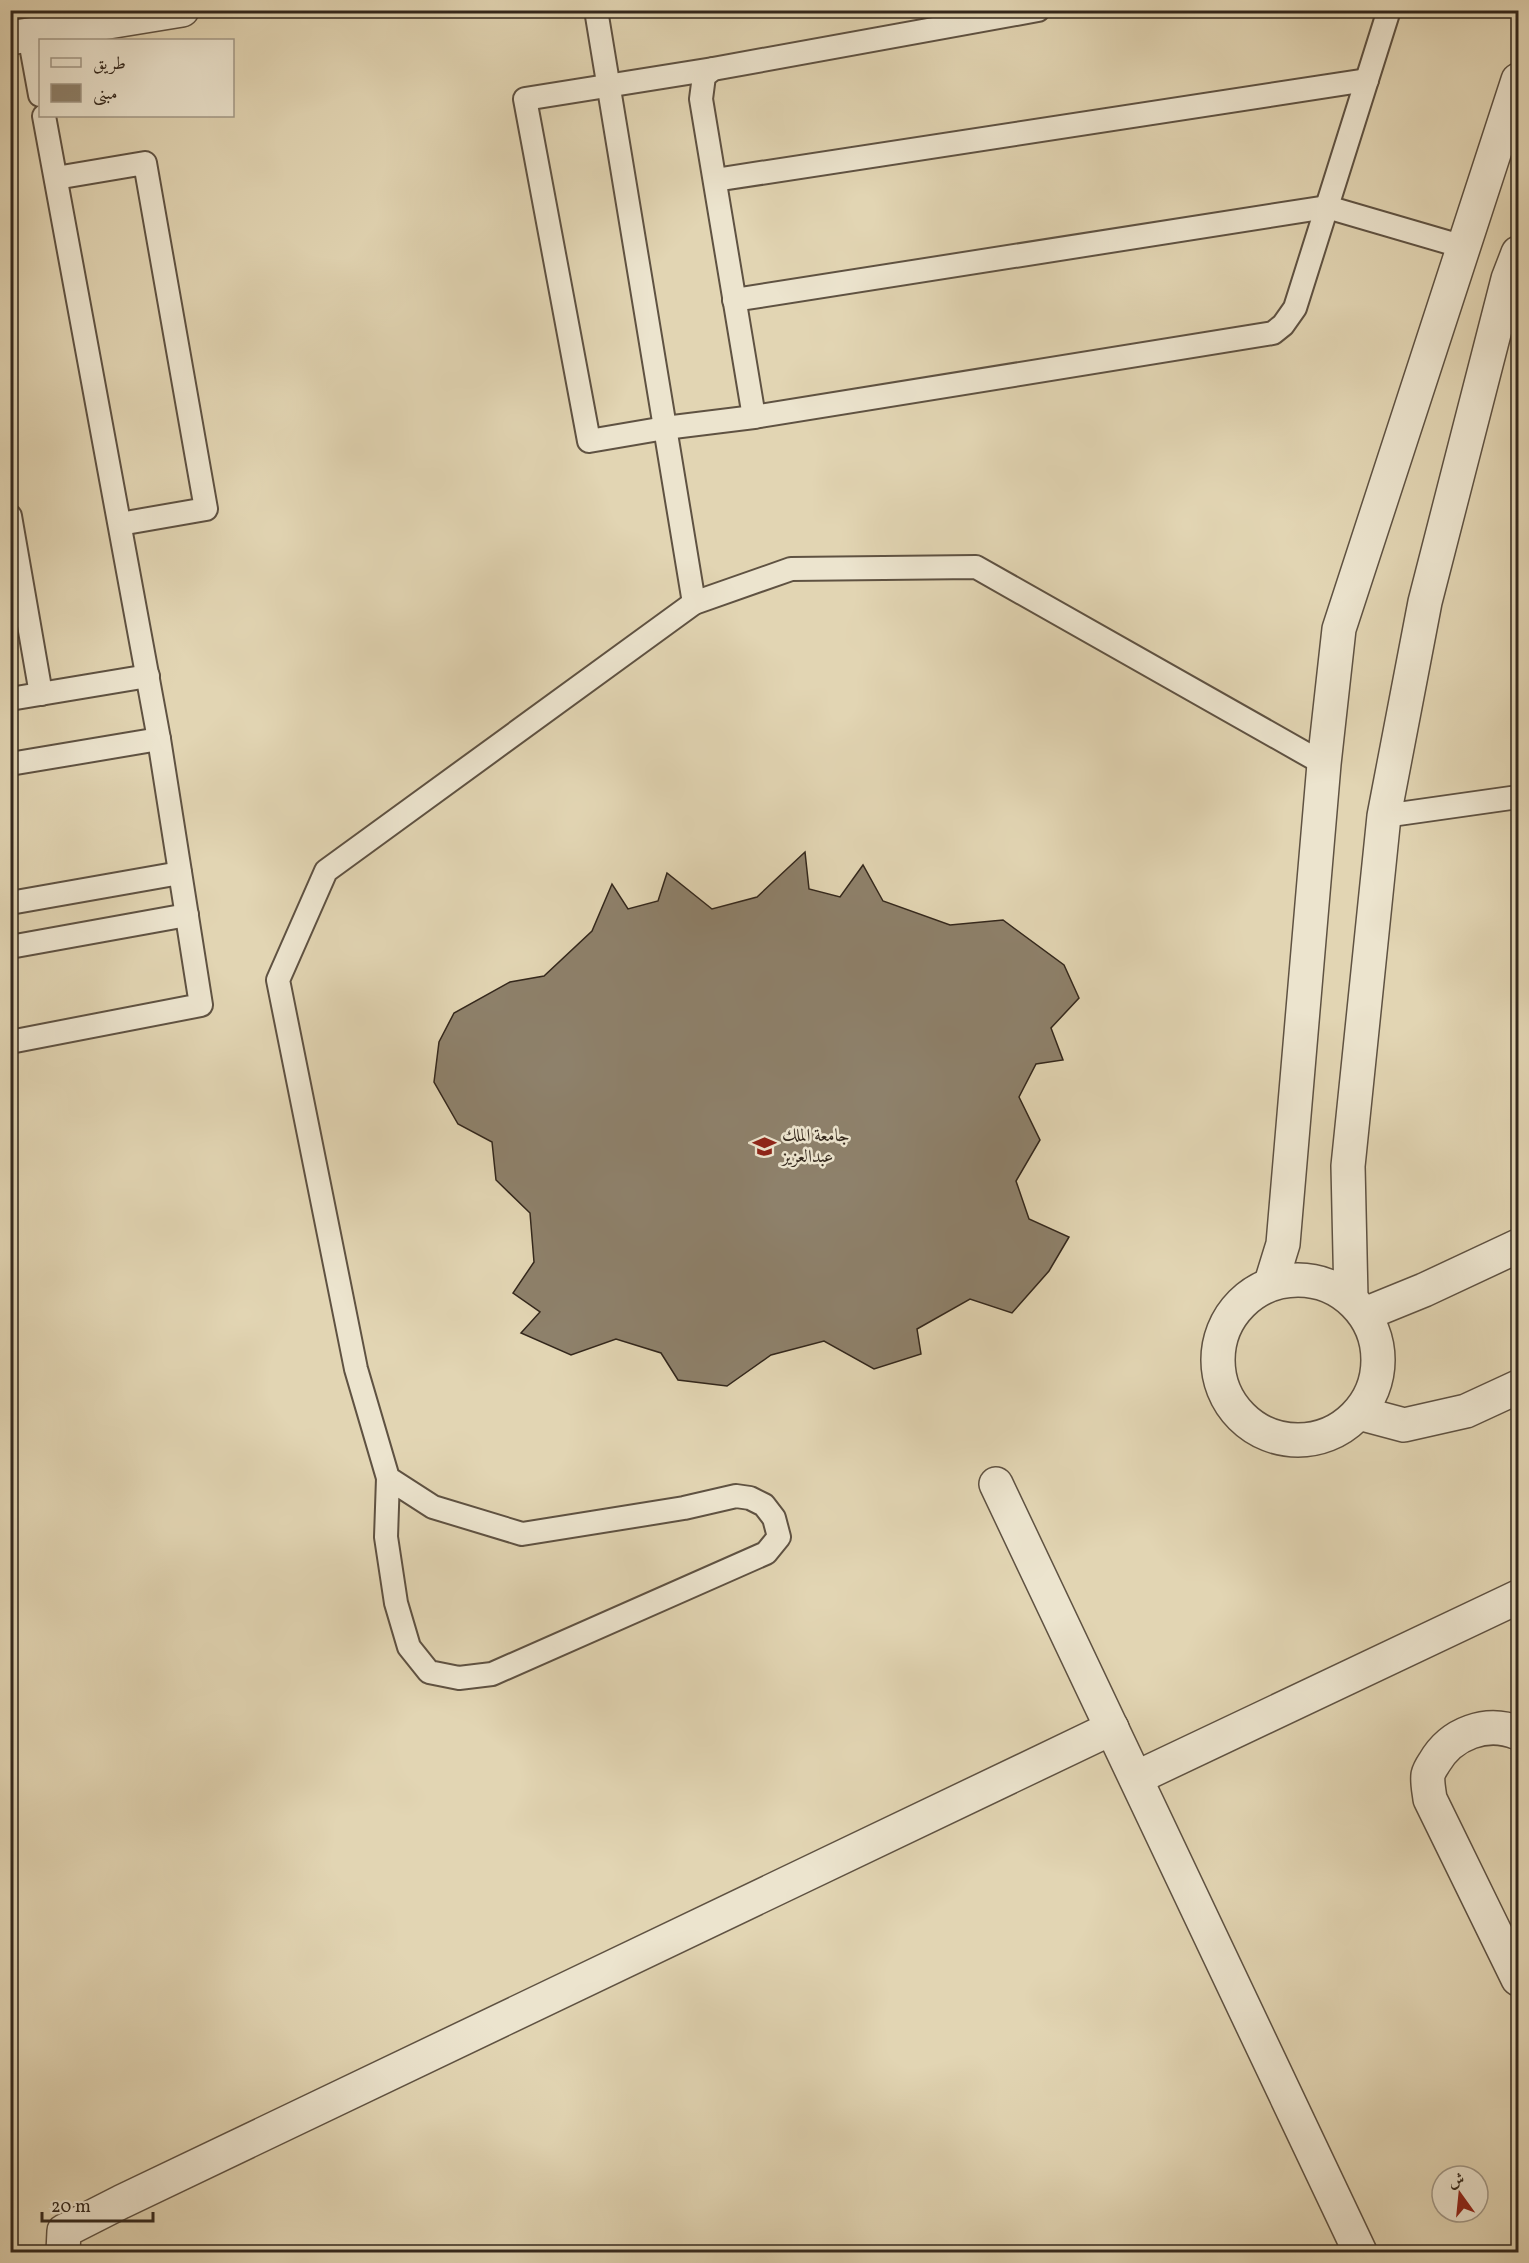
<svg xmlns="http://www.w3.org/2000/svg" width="1529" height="2263" viewBox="0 0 1529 2263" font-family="Vollkorn,Amiri,serif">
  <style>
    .building { fill: #8e816b; stroke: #33271c; stroke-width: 1.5 }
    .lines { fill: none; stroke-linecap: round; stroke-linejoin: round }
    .service-casing { stroke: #5f5242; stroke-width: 26 }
    .minor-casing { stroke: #5f5242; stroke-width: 36 }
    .tertiary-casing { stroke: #5f5242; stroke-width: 36 }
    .service { stroke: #ece4ce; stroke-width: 22 }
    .minor { stroke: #ece4ce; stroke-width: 33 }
    .tertiary { stroke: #ece4ce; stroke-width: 33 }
    .labels { text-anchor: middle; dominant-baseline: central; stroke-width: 5; stroke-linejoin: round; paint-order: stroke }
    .poi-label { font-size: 18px; fill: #33271c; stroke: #ece4ce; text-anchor: start }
  </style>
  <rect width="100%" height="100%" fill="#e2d5b3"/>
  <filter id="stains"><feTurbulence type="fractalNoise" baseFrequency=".00333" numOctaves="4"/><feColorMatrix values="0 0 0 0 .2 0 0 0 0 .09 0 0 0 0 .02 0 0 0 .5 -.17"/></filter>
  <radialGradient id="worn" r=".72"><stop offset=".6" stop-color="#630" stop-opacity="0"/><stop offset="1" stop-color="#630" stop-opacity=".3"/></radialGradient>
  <polygon class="building" points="805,852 809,889 840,897 863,865 883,901 950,925 1003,920 1064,965 1079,998 1051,1028 1063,1060 1036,1064 1019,1097 1040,1140 1016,1181 1029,1219 1069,1237 1049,1271 1012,1313 970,1299 917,1329 921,1354 874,1369 824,1341 771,1355 727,1386 678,1380 661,1353 616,1339 571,1355 521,1333 540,1312 513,1293 534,1262 530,1213 496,1180 492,1142 458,1124 434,1082 439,1042 454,1013 510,982 544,976 592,931 612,884 628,909 658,901 667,873 712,909 757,897"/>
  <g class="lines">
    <defs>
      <g id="service">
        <polyline points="596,10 694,603"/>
        <polyline points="29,35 40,95"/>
        <polyline points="713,69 525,99 589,441 665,428 754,417 1273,333 1283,325 1295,308 1389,10"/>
        <polyline points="56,178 145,163 206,509 120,524"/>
        <polyline points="715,180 1367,80"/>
        <polyline points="734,300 1327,207 1464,247"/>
        <polyline points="754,417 701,99 704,76 713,69 1038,10"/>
        <polyline points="10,516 41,694"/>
        <polyline points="10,699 148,676"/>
        <polyline points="10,764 159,739"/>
        <polyline points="1384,816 1518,797"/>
        <polyline points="10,903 180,873"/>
        <polyline points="10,947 187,915"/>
        <polyline points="10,1042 201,1005 159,739 44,116"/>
        <polyline points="388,1478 386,1537 396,1603 409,1647 429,1672 459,1678 492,1674 766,1553 779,1537 774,1518 764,1505 750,1498 736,1496 684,1508 522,1534 433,1507 388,1478 356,1369 278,980 326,871 694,603 791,569 976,567 1324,764"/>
      </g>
      <g id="minor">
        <polyline points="10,38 182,10"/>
        <circle cx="1298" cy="1360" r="80"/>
        <polyline points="1271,1283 1283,1244 1324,764 1339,629 1518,80"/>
        <polyline points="1351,1298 1348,1166 1384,816 1425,602 1508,279 1518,253"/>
        <polyline points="1365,1314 1424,1290 1518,1246"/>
        <polyline points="1359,1413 1404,1425 1466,1411 1518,1387"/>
        <polyline points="996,1484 1360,2252"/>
        <polyline points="1136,1778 1518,1597"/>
        <polyline points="63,2252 64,2231 121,2202 1112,1728"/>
      </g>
      <path id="tertiary" d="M 1518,1733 C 1487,1720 1451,1733 1434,1763 C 1432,1766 1429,1771 1428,1775 C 1427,1782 1429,1791 1430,1799 L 1518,1979"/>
    </defs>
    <use href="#service" class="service-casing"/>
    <use href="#minor" class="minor-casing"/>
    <use href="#tertiary" class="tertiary-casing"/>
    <use href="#service" class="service"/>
    <use href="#minor" class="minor"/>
    <use href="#tertiary" class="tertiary"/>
  </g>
  <defs>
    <symbol id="university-bare" viewBox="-9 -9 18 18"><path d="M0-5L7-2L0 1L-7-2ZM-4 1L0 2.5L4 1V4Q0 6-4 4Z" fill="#8f2418" stroke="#ece4ce" stroke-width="2.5" paint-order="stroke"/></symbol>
  </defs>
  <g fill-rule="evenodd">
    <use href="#university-bare" x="748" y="1130" width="33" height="33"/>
  </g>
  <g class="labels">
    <g class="poi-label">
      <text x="782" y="1136">جامعة الملك<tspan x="782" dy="21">عبدالعزيز</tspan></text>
    </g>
  </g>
  <rect width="1529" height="2263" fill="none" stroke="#e2d5b3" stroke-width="36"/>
  <rect x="12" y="12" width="1505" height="2239" fill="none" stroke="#33271c" stroke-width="3"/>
  <rect x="18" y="18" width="1493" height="2227" fill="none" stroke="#33271c" stroke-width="1.5"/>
  <rect x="39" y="39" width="195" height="78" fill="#ece4ce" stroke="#a29887" stroke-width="1.5"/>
  <rect x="51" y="58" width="30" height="9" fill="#ece4ce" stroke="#a29887" stroke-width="1.5"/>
  <text x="93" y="69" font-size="18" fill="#33271c">طريق</text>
  <rect x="51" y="84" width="30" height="18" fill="#8e816b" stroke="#a29887" stroke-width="1.5"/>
  <text x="93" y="99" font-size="18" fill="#33271c">مبنى</text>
  <g transform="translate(1460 2194) rotate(345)"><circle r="28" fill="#ece4ce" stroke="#a29887" stroke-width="1.5"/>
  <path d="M0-4.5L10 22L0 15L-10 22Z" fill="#8f2418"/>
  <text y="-9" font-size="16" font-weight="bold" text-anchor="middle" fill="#33271c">ش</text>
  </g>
  <path d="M42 2212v9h111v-9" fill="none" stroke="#33271c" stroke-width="3"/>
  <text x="51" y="2212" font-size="18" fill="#33271c" stroke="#ece4ce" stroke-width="4.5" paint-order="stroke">20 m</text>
  <rect width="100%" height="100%" filter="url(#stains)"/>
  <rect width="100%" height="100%" fill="url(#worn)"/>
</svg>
